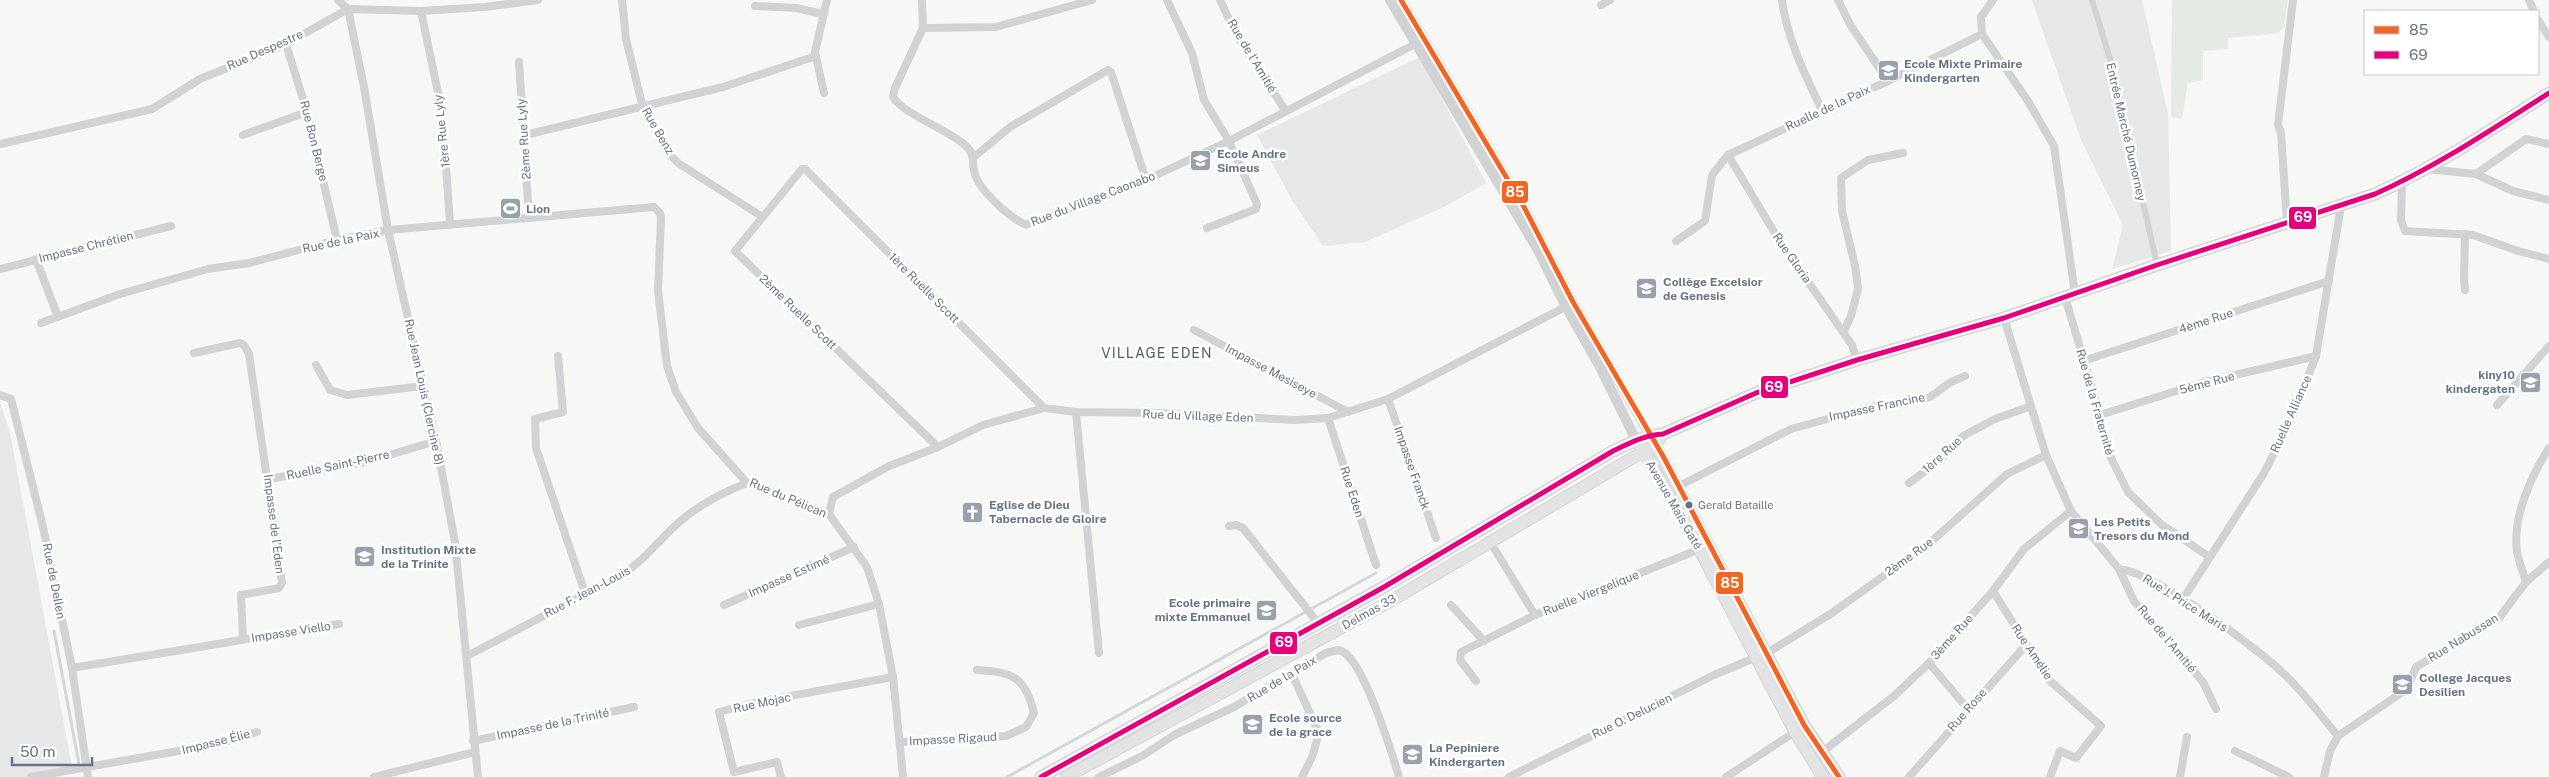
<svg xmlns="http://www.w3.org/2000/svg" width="2549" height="777" viewBox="0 0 2549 777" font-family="'Public Sans',sans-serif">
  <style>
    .built { fill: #e6e7e7 }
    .green { fill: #e6eae4 }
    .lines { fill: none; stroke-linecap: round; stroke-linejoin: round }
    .stream { stroke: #d0d8db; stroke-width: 3 }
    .secondary-casing { stroke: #d2d4d6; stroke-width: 13 }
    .pedestrian { stroke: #d1d2d3; stroke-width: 6 }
    .minor { stroke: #d1d2d3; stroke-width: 8 }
    .tertiary { stroke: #d1d2d3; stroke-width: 10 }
    .secondary { stroke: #e3e3e4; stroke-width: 11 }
    .bus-1-casing { stroke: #fff; stroke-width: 9 }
    .bus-2-casing { stroke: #fff; stroke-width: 9 }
    .bus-1 { stroke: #f26522; stroke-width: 5 }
    .bus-2 { stroke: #e5007d; stroke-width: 5 }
    .bus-dot { fill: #657588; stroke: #fff; stroke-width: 2 }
    .labels { text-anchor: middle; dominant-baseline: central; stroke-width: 5; stroke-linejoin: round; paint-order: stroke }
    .bus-label { font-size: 11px; fill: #657588; stroke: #fff; text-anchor: start }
    .street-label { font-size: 12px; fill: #657588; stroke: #fff }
    .poi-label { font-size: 12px; font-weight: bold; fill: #657588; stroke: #fff; text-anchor: start }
    .neighbourhood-label { font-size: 14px; letter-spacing: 1px; fill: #545f6c; stroke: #fff }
    .line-badge { stroke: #fff; stroke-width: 2 }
    .badge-label { font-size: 14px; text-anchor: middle; font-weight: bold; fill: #fff }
  </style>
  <rect width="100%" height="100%" fill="#f7f7f6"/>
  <g class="built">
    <polygon points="2032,0 2142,0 2168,114 2171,251 2112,269 2123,225 2081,140"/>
    <polygon points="1420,57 1486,183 1446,206 1365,242 1323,246 1292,200 1257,135"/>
    <polygon points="0,402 10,432 73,773 46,777 0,777"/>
  </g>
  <polygon class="green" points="2172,0 2288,0 2284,26 2279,33 2228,38 2228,49 2203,51 2203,80 2188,83 2182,119 2171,117"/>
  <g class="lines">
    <g class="stream">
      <polyline points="54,631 79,764"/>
      <polyline points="1007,777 1376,573"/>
    </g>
    <defs>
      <g id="secondary">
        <polyline points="1651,437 1804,725 1839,777"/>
        <polyline points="1640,446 1684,520 1795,732 1823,777"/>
        <path d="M 1041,777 L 1384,587 L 1613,451 C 1630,443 1645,435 1663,434 L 1756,393 L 1857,360 L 2004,318 L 2157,265 L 2375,194 C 2436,167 2492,129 2549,93"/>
        <polyline points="1066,777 1389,602 1656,444 1663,434"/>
      </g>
    </defs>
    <use href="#secondary" class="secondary-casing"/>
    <polyline class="pedestrian" points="2092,0 2114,72 2157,265"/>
    <g class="minor">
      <polyline points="338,0 348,9 364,87 388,230 436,441 455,542 478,777"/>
      <polyline points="622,0 626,39 643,108 666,150 678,163 761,216"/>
      <path d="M 922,0 L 923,28 L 895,88 L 893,97 C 903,114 949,130 966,146 C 975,154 972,161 974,171 C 978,190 1009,217 1026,225 L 1146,180 L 1229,141 L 1419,42"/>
      <polyline points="1167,0 1192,53 1204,100 1229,141 1257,204 1256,209 1207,228"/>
      <polyline points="1220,0 1236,34 1285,110"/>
      <path d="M 1782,0 C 1787,39 1805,75 1822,110"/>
      <polyline points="1838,0 1851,26 1888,81"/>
      <polyline points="2529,0 2534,11"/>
      <polyline points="1601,5 1610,0"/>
      <polyline points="755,6 796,8 823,14"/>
      <polyline points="421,11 442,112 450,223"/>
      <polyline points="2538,20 2549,37"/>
      <polyline points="923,28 996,27 1092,0"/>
      <polyline points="1982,34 2028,101 2054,146 2075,294"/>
      <polyline points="1982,34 1981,17 1993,0"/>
      <polyline points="286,44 307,112 337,240"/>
      <polyline points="519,62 529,217"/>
      <polyline points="824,93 815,52 827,0"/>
      <polyline points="243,135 307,112"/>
      <polyline points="525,135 723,87 816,56"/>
      <polyline points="0,144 152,109 200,79 286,44 348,9 421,11 485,7 538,0"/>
      <polyline points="1728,155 1779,240 1852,345 1857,360"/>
      <polyline points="974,157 1010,127 1108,70 1111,72 1146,180"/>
      <polyline points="2426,169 2476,174 2513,191 2549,200"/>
      <polyline points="2476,174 2526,139 2549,144"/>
      <polyline points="2402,182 2401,220 2405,231 2473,235 2518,251 2549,259"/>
      <polyline points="2287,223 2281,133 2278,125 2293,0"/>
      <polyline points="1676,241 1705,221 1712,175 1728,155 1888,81 1982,34"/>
      <polyline points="36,259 58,317"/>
      <polyline points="0,269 171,226"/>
      <polyline points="2465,290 2464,278 2465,234"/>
      <polyline points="2065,297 2100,415 2108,452 2128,492 2161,524 2208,556"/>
      <path d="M 2004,318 L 2046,455 L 2071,511 L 2119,569 C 2154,572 2258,648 2285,675 C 2304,693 2321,716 2338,736"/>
      <polyline points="41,323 120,294 208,269 249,263 337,240 388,230 654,207 660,213 661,218 658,291 667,366 676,392 698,428 747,483 829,514 867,567 879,604 893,677 903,777"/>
      <polyline points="1194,330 1348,412"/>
      <polyline points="1844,331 1851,316 1858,289 1855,266 1842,211 1841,178 1868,160 1903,153"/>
      <polyline points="194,353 240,343 244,345 249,354 282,583 279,588 241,595 243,639"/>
      <polyline points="558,356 563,412 535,419 536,448 585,593"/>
      <polyline points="2083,361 2329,281"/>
      <polyline points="316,365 330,390 347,395 423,386"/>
      <polyline points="0,395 11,399 43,527 72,668 88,777"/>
      <polyline points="1388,399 1436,538"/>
      <polyline points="2497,405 2549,346"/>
      <polyline points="1076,412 1099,653"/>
      <polyline points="2100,415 2205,382 2316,356"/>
      <polyline points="1328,418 1376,565"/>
      <polyline points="938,447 735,251 802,169 805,169 1044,408"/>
      <polyline points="269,479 366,462 436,441"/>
      <polyline points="1909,483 1939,461 1963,436 1995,419 2031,406"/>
      <polyline points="1679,486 1791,429 1875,406 1904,404 1930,397 1951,382 1965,376"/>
      <polyline points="829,514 833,497 889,466 938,447 983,425 1044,408 1076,412 1159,413 1296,420 1328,418 1388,399 1569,305"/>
      <polyline points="1229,526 1236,525 1243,528 1318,623"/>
      <polyline points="1489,540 1535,615 1700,549"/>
      <polyline points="2119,569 2134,601 2203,682 2216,709"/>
      <path d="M 2526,582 C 2523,572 2519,562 2517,552 C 2512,518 2531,476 2549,448"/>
      <polyline points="1993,591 2048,679 2101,726 2076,758 2060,751 2050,777"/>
      <polyline points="2183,599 2264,473 2291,420 2316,356 2341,206"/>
      <polyline points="724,605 854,547"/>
      <polyline points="1451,605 1484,641"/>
      <polyline points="799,625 879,604"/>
      <polyline points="1767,653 1832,613 1932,541 2007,474 2046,455"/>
      <path d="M 467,656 L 622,575 C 644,561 658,541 677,524 C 698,505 721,493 747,483"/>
      <polyline points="1929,663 1967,708"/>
      <polyline points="72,668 339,624"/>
      <polyline points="1292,674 1319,733 1312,757 1302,777"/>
      <polyline points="1476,681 1460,660 1461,652 1535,615"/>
      <polyline points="473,741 634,707"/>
      <path d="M 901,742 L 1006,736 L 1026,727 L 1034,713 C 1025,676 1012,672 977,670"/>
      <polyline points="2235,751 2289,777"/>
      <polyline points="1822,752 1894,696 1929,663 1993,591 2024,549 2071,511"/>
      <polyline points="31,777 218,744 257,732"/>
      <polyline points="374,777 475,752"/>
      <polyline points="781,777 777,762 734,772 719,712 758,702 893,677"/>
      <path d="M 1099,777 L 1142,756 L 1176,734 L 1234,707 L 1326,653 L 1338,650 C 1342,651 1346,653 1348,656 C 1367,674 1391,750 1399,777"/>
      <polyline points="1509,777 1714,675 1757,657"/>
      <polyline points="1726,777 1795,732"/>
      <polyline points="1909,777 2026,645"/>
      <polyline points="2180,777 2187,737"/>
      <polyline points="2324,777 2330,751 2338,736 2407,689 2416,667 2499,618 2526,582 2549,562"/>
    </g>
    <g class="tertiary">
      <polyline points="1390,0 1539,252 1566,307 1600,367 1636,440"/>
      <polyline points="1401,0 1524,207 1573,302 1650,435"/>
    </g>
    <use href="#secondary" class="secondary"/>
    <defs>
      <polyline id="bus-1" points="1401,0 1524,207 1573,302 1663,456 1804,725 1839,777"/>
      <path id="bus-2" d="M 1041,777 L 1384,587 L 1613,451 C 1630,443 1645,435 1663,434 L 1756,393 L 1857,360 L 2004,318 L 2157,265 L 2375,194 C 2436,167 2492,129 2549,93"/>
    </defs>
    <use href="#bus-1" class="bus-1-casing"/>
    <use href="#bus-2" class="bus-2-casing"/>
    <use href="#bus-1" class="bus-1"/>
    <use href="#bus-2" class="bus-2"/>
  </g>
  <defs>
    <symbol id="school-square" viewBox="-11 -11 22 22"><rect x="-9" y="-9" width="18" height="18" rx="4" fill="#98a2ae" stroke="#fff"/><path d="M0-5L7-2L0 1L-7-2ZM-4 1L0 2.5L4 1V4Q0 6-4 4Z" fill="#fff"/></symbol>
    <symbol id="stadium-square" viewBox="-11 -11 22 22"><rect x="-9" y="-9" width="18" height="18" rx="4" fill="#98a2ae" stroke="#fff"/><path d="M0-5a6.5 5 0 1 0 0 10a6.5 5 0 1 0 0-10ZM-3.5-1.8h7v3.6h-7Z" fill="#fff"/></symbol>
    <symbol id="church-square" viewBox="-11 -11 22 22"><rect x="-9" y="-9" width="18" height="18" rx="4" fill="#98a2ae" stroke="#fff"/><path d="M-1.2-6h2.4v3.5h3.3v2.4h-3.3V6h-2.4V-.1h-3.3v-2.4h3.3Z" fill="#fff"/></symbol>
  </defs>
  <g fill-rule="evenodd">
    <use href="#school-square" x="1876" y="58" width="25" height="25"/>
    <use href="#school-square" x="1188" y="148" width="25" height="25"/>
    <use href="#stadium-square" x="498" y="196" width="25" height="25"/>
    <use href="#school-square" x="1634" y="276" width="25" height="25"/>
    <use href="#school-square" x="2518" y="370" width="25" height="25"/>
    <use href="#church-square" x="960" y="500" width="25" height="25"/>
    <use href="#school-square" x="2066" y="516" width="25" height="25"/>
    <use href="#school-square" x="352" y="544" width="25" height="25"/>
    <use href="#school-square" x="1254" y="598" width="25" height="25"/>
    <use href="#school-square" x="2390" y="672" width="25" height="25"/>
    <use href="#school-square" x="1240" y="712" width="25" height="25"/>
    <use href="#school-square" x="1400" y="742" width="25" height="25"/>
  </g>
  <circle class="bus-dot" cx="1689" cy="505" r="4.5"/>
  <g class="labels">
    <g class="bus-label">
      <text x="1698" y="505">Gerald Bataille</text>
    </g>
    <g class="street-label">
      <text transform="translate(265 50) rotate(-24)">Rue Despestre</text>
      <text transform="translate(1252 56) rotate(59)">Rue de l'Amitié</text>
      <text transform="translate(1828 108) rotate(-25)">Ruelle de la Paix</text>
      <text transform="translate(442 131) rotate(-96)">1ère Rue Lyly</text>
      <text transform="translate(658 131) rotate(60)">Rue Benz</text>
      <text transform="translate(2126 132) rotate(77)">Entrée Marché Dumorney</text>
      <text transform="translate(524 139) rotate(-94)">2ème Rue Lyly</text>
      <text transform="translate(314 141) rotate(76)">Rue Bon Berge</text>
      <text transform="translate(1093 199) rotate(-21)">Rue du Village Caonabo</text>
      <text transform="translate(341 241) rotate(-12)">Rue de la Paix</text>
      <text transform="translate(86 247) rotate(-14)">Impasse Chrétien</text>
      <text transform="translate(1792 258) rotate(55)">Rue Gloria</text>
      <text transform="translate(924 288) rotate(45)">1ère Ruelle Scott</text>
      <text transform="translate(798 312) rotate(44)">2ème Ruelle Scott</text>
      <text transform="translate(2206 321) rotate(-18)">4ème Rue</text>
      <text transform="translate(1271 371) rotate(28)">Impasse Mesiseye</text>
      <text transform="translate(2207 383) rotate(-15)">5ème Rue</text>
      <text transform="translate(424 392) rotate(78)">Rue Jean Louis (Clercine 8)</text>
      <text transform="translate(2095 402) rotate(74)">Rue de la Fraternité</text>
      <text transform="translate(1877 407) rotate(-12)">Impasse Francine</text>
      <text transform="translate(2291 414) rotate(-66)">Ruelle Alliance</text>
      <text transform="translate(1198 416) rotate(2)">Rue du Village Eden</text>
      <text transform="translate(1942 455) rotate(-42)">1ère Rue</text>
      <text transform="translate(338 465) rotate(-12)">Ruelle Saint-Pierre</text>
      <text transform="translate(1412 468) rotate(71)">Impasse Franck</text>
      <text transform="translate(1352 492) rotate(72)">Rue Eden</text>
      <text transform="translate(788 498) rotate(23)">Rue du Pélican</text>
      <text transform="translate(1674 505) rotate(60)">Avenue Maïs Gaté</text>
      <text transform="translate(274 524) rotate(83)">Impasse de l'Eden</text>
      <text transform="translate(1909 557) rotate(-36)">2ème Rue</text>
      <text transform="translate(789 576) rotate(-24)">Impasse Estimé</text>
      <text transform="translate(54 581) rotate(79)">Rue de Dellen</text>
      <text transform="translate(587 592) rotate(-28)">Rue F. Jean-Louis</text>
      <text transform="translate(1591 593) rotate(-22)">Ruelle Viergelique</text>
      <text transform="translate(2185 603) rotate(32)">Rue J. Price Maris</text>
      <text transform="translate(1369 612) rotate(-29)">Delmas 33</text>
      <text transform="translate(291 632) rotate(-9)">Impasse Viello</text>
      <text transform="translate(1952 637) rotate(-48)">3ème Rue</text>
      <text transform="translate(2463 638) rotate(-32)">Rue Nabussan</text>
      <text transform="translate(2167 639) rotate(50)">Rue de l'Amitié</text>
      <text transform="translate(2032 652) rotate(56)">Rue Amélie</text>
      <text transform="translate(1282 679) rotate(-31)">Rue de la Paix</text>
      <text transform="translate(762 703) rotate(-12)">Rue Mojac</text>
      <text transform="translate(1967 710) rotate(-49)">Rue Rose</text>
      <text transform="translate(1632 716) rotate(-26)">Rue O. Delucien</text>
      <text transform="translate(553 724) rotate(-12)">Impasse de la Trinité</text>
      <text transform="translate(953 739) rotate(-3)">Impasse Rigaud</text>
      <text transform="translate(216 742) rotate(-14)">Impasse Élie</text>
    </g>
    <g class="poi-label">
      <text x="1904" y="64">Ecole Mixte Primaire<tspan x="1904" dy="14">Kindergarten</tspan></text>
      <text x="1217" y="154">Ecole Andre<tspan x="1217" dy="14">Simeus</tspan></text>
      <text x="526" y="209">Lion</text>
      <text x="1663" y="282">Collège Excelsior<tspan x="1663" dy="14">de Genesis</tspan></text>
      <text x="2515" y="375" text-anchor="end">kiny10<tspan x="2515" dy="14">kindergaten</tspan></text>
      <text x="989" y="505">Eglise de Dieu<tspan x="989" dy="14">Tabernacle de Gloire</tspan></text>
      <text x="2094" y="522">Les Petits<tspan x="2094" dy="14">Tresors du Mond</tspan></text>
      <text x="381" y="550">Institution Mixte<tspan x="381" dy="14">de la Trinite</tspan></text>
      <text x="1251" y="603" text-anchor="end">Ecole primaire<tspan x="1251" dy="14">mixte Emmanuel</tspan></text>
      <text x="2419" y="678">College Jacques<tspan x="2419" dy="14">Desilien</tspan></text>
      <text x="1269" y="718">Ecole source<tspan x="1269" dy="14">de la grace</tspan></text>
      <text x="1429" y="748">La Pepiniere<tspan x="1429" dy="14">Kindergarten</tspan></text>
    </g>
    <g class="neighbourhood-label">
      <text x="1157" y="353">VILLAGE EDEN</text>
    </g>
  </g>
  <g class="line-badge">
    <rect x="1501" y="180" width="28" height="24" rx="5" fill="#f26522"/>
    <rect x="2288" y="206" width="29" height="24" rx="5" fill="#e5007d"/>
    <rect x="1760" y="375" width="29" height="24" rx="5" fill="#e5007d"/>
    <rect x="1715" y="571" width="29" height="24" rx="5" fill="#f26522"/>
    <rect x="1269" y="631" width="29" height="24" rx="5" fill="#e5007d"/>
  </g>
  <g class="badge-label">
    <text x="1515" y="197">85</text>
    <text x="2303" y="222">69</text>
    <text x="1774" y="392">69</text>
    <text x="1730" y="588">85</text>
    <text x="1284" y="647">69</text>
  </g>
  <rect x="2364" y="10" width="175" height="65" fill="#ffffff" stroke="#c1c8cf"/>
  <rect x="2374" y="26" width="25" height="8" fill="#f26522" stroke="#c1c8cf"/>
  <text x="2409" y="35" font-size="15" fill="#657588">85</text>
  <rect x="2374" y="51" width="25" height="8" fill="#e5007d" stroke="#c1c8cf"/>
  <text x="2409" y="60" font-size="15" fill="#657588">69</text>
  <path d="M12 757v8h80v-8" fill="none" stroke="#657588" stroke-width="2.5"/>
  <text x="20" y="757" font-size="15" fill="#657588" stroke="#ffffff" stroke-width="4" paint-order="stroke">50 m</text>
</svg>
